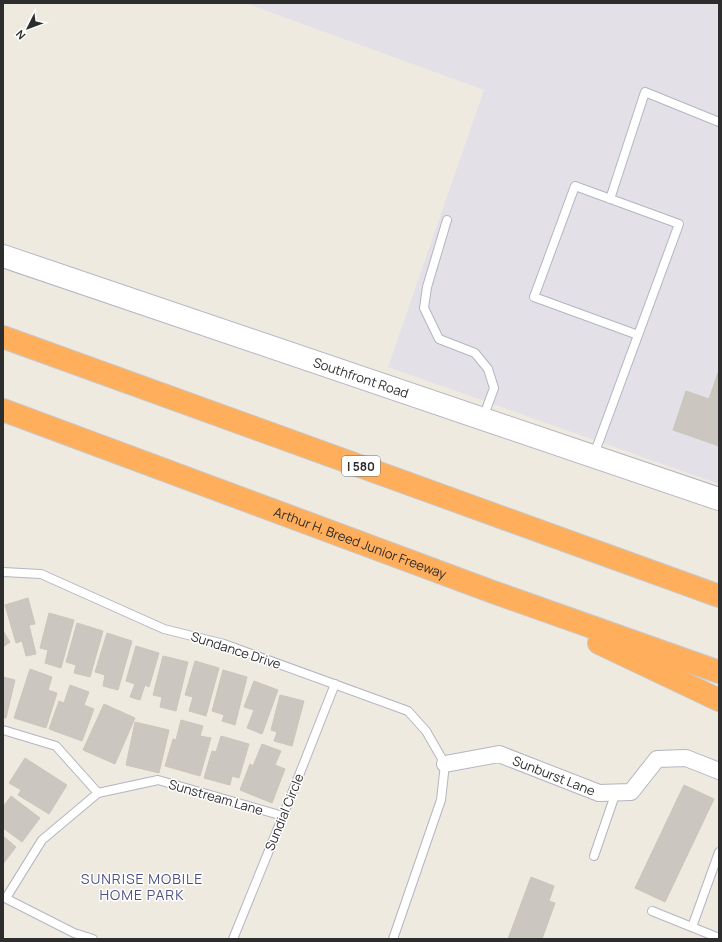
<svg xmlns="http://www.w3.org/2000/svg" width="722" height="942" viewBox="0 0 722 942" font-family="Manrope,sans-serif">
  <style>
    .industrial { fill: #e3e0e8 }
    .building { fill: #cbc6bf; stroke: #cbc6b9 }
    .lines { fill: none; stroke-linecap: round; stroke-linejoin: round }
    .lane-casing { stroke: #b3b5c1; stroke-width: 10 }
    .street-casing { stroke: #b3b5c1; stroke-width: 18 }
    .secondary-casing { stroke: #b3b5c1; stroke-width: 24 }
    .highway-casing { stroke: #c8c8c8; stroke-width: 24 }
    .lane { stroke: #fff; stroke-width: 8 }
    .street { stroke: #fff; stroke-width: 16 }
    .secondary { stroke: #fff; stroke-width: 22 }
    .highway { stroke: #ffae5b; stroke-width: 22 }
    .labels { text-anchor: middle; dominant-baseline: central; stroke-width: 3; stroke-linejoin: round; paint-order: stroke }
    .shield { fill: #fff; stroke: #6c6c6c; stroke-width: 1 }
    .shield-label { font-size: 12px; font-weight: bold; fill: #2d2d2d }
    .street-label { font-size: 13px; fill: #2d2d2d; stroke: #fff }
    .neighbourhood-label { font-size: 14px; letter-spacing: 1px; fill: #4a5081; stroke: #fff }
  </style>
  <rect width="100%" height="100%" fill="#efeae0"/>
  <polygon class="industrial" points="245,3 719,3 719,484 388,367 484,90"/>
  <g class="building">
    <polygon points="719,370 719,446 673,430 686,391 709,399"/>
    <polygon points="28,598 35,624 29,625 36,654 26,656 22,641 16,643 5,605"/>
    <polygon points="49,613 74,620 61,668 45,663 48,650 40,648"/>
    <polygon points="77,623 103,631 90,677 74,673 76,665 66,662"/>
    <polygon points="3,631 10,642 3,647"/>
    <polygon points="107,633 132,641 118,690 103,686 105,675 95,672"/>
    <polygon points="136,646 159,653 149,687 145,685 140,700 130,697 135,684 126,681"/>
    <polygon points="163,656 188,662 176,711 160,707 162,697 153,695"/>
    <polygon points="195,661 219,668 206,716 189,711 193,697 185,695"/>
    <polygon points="30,669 52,677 48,690 57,693 46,728 14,718"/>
    <polygon points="223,670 247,677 235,725 222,721 224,715 212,711"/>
    <polygon points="3,677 15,680 6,718 3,718"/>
    <polygon points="254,681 278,690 262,734 247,728 254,710 244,707"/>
    <polygon points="70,685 89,692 84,705 94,709 82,741 49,729 59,701 64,703"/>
    <polygon points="280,695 304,701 292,746 274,741 277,732 271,730"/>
    <polygon points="104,704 135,718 115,764 83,750"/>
    <polygon points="181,720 203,726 200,736 211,738 200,776 165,766 173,739 176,740"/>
    <polygon points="135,722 169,730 159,773 126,765"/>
    <polygon points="221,736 249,744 239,778 232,776 230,785 204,778 212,751 216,752"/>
    <polygon points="262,744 281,751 275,765 285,769 272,803 240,790 250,764 253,766"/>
    <polygon points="25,758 67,785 49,814 18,795 21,790 9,783"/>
    <polygon points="684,785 714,799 665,902 635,888"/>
    <polygon points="11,796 40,818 22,842 3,828 5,824 3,823 3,807"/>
    <polygon points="3,836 16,847 3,864"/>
    <polygon points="531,877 554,886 549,901 555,903 542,939 508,939"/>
  </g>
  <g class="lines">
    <defs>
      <g id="lane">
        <polyline points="610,199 645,92 719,122"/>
        <polyline points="447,220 427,287 424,308 439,339 475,353 488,369 494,388 483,418"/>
        <polyline points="593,456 599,441 679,224 575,186 534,297 638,335"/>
        <polyline points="3,572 41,574 164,629 224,644 408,711 426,731 445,764 441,800 393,939"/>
        <polyline points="3,730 56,746 98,793"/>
        <polyline points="594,856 616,792"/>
        <polyline points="3,897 74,933 93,939"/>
        <polyline points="6,898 42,840 98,793 158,780 283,816"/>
        <polyline points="652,911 719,938"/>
        <polyline points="692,927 719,852"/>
        <polyline points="233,939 283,816 335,684"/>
      </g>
      <g id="street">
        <path id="s1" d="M 445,764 L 499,754 L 599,793 L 631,792 L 657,759 L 686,758 L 719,771"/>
      </g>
      <g id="secondary">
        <path id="s2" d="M 3,256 L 719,499"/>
      </g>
      <g id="highway">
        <polyline points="3,337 719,596"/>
        <path id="s3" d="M 3,410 L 493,592 L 719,672"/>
        <polyline points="599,643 719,700"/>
      </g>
    </defs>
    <use href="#lane" class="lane-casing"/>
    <use href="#street" class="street-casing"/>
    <use href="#secondary" class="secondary-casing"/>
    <use href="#highway" class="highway-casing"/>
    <use href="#lane" class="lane"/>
    <use href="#street" class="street"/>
    <use href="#secondary" class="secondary"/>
    <use href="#highway" class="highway"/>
  </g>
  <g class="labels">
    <rect class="shield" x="342" y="456" width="38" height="20" rx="3"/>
    <g class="shield-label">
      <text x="361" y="466">I 580</text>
    </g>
    <g class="street-label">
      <text stroke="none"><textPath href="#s2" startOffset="378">Southfront Road</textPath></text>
      <text stroke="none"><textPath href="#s3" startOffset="381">Arthur H. Breed Junior Freeway</textPath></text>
      <text transform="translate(236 650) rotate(18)">Sundance Drive</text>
      <text stroke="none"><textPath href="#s1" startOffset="114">Sunburst Lane</textPath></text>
      <text transform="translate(216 797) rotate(16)">Sunstream Lane</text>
      <text transform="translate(284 812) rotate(-68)">Sundial Circle</text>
    </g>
    <g class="neighbourhood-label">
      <text x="142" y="878">SUNRISE MOBILE<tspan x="142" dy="16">HOME PARK</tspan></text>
    </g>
  </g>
  <rect width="722" height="942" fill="none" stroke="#2d2d2d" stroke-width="8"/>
  <g transform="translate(28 28) rotate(228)" stroke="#ffffff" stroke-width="3" paint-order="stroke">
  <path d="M0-3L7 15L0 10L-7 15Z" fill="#2d2d2d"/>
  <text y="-6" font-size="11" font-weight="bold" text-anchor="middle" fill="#2d2d2d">N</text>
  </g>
</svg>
